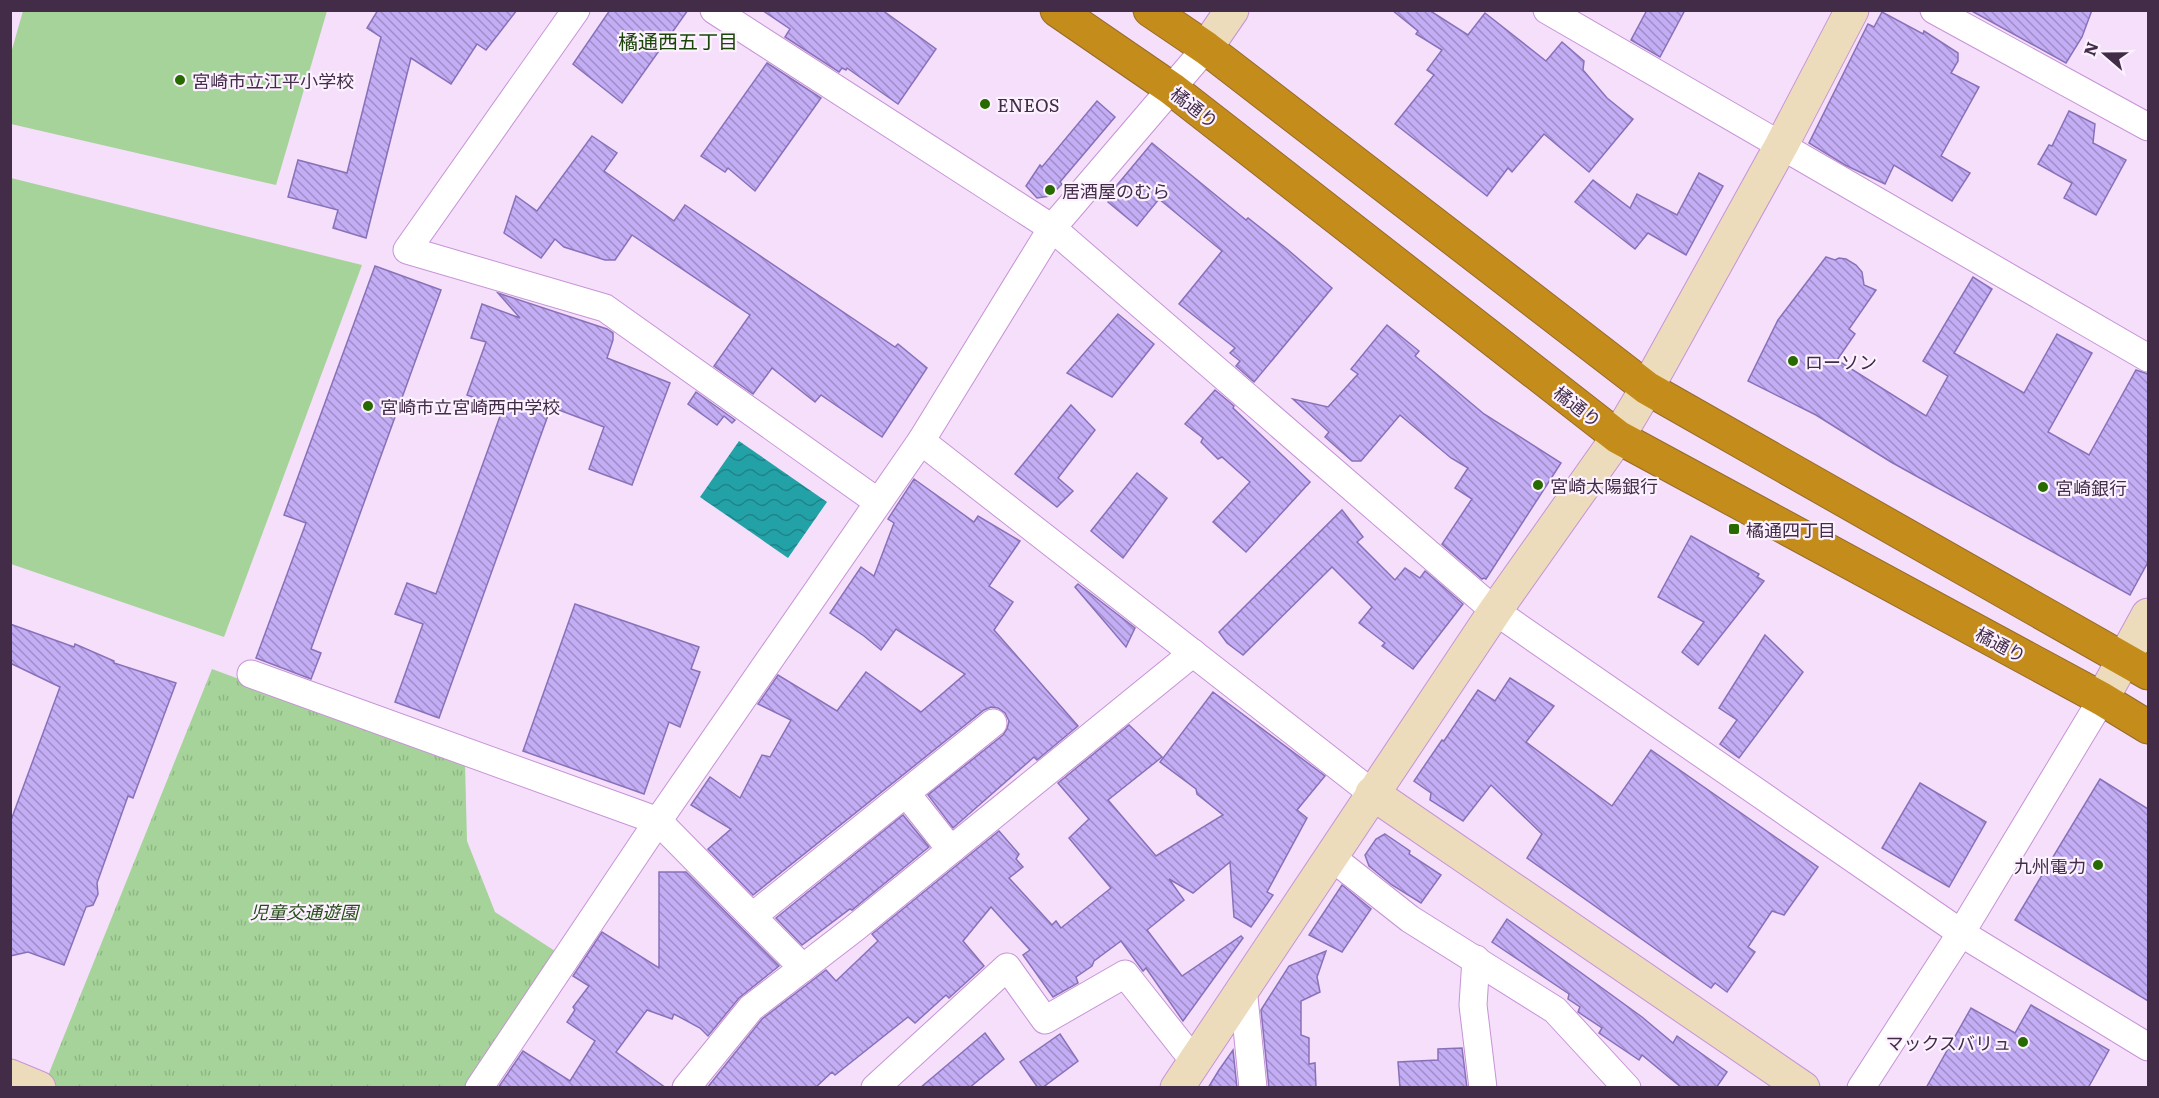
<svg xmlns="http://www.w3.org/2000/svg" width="2159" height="1098" viewBox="0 0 2159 1098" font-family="Literata,'Noto Sans JP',serif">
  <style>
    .grass { fill: url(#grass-tufts) }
    .garden { fill: #a6d399 }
    .water { fill: url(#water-waves) }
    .building { fill: url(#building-back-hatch); stroke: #8971b9; stroke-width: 1.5 }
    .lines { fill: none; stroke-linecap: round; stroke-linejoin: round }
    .street-casing { stroke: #c793d6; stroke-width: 29 }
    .secondary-casing { stroke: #c793d6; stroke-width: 35 }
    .highway-casing { stroke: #966a2b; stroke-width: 35 }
    .street { stroke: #fff; stroke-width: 27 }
    .secondary { stroke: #eddcbb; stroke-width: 33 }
    .highway { stroke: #c48c1b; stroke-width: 33 }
    .poi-dot { fill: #266a00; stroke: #fcf1ff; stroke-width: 2 }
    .labels { text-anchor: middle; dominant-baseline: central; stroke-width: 4.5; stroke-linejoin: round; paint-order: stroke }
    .poi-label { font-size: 18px; fill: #422c48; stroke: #fcf1ff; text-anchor: start }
    .street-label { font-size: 18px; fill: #422c48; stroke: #fcf1ff }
    .park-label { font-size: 18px; font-style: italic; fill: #254e17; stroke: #fcf1ff }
    .neighbourhood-label { font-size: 20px; fill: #1a4508; stroke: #fcf1ff }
  </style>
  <defs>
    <pattern id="grass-tufts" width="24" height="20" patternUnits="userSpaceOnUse" patternTransform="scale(1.5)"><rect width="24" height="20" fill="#a6d399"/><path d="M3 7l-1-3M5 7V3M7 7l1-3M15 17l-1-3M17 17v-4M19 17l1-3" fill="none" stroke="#90b585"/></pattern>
    <pattern id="water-waves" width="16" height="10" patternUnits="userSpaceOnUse" patternTransform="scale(1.5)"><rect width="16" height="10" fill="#22a2a6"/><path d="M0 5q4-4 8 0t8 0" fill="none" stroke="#1f8489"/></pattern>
    <pattern id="building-back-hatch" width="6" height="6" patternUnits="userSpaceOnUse" patternTransform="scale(1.5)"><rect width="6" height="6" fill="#c3adf5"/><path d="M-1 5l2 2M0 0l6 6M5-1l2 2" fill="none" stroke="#a08dc8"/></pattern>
  </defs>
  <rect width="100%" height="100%" fill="#f5dffb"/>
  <polygon class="grass" points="212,669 465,763 467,841 495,912 555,951 465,1087 43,1088"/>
  <g class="garden">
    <polygon points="23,11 327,11 276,185 11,124 11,53"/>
    <polygon points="11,178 362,265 224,637 11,564"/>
  </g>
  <polygon class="water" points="739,441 827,502 788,558 700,497"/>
  <g class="building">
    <polygon points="378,10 517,10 486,50 477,44 451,84 411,58 366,238 333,228 338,210 288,197 298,160 347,173 381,37 367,28"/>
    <polygon points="610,10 688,10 622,103 573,64"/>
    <polygon points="762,10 882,10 936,49 898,104 847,68 846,70 842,68 839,72 785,37 790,29"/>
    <polygon points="1392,10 1429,10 1468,35 1485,13 1546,61 1562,42 1584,61 1583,70 1607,98 1633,119 1589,172 1544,134 1512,172 1508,168 1487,196 1395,124 1434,75 1427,70 1442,50 1416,34 1418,31"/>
    <polygon points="1647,10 1685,10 1660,57 1631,40"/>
    <polygon points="1970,10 2092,10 2082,37 2066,63"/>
    <polygon points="1882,12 1923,34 1924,31 1958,53 1958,61 1951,73 1979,87 1941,156 1970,173 1952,201 1894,165 1885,184 1845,165 1809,143 1868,24 1874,27"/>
    <polygon points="767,63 821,98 755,191 728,168 725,172 701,156"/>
    <polygon points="1097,101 1115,117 1060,182 1062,184 1050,196 1037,198 1026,186 1040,165 1042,167"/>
    <polygon points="2069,111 2095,124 2093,143 2126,160 2096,215 2064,198 2072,183 2038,164 2049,145 2052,146"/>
    <polygon points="592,136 617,153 604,171 674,221 685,205 895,347 898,344 927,368 882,437 821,395 815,402 772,368 753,394 714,366 750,315 632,235 615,260 605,260 564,247 555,239 541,258 504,233 516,196 537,211"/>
    <polygon points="1152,143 1246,220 1248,218 1287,249 1332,288 1254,382 1236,366 1240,361 1230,353 1235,348 1179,304 1222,251 1159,199 1137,226 1108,202 1113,190"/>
    <polygon points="1699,173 1723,186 1686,255 1648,233 1635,249 1575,202 1593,180 1630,208 1637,194 1677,215"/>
    <polygon points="1826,257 1835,260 1839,258 1846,259 1856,265 1862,272 1864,285 1876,290 1849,329 1855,334 1837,360 1926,416 1948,376 1923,361 1973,277 1992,289 1954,353 2024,393 2057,334 2092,353 2048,432 2089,455 2136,370 2148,374 2148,562 2130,595 1891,462 1816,415 1748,381 1778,320"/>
    <polygon points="375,266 441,290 311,649 321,653 311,679 256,658 306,523 284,515"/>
    <polygon points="498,293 607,329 613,333 613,340 607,358 670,383 632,485 589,469 604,427 551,407 439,718 395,702 423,624 395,614 407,583 436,594 503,408 467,395 486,342 471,338 482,304 520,318"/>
    <polygon points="1118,314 1154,344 1112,397 1067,373"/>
    <polygon points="1387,325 1419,351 1415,356 1484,414 1561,463 1486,579 1484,578 1482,579 1442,544 1472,499 1455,488 1468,468 1451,458 1400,415 1361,461 1352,461 1325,437 1329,432 1293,399 1328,407 1358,374 1351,369"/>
    <polygon points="1215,390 1234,406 1233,408 1310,482 1246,552 1213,522 1250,482 1222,457 1218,459 1201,442 1203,438 1185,424"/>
    <polygon points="696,392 735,420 732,423 724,416 717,425 688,404"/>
    <polygon points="1071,405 1095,430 1058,478 1073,491 1057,507 1015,474"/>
    <polygon points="1137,473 1167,498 1123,558 1091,531"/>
    <polygon points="914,479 974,522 978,516 1020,541 989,586 1013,602 994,630 1078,726 1037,760 1034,757 953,828 928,795 1003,735 1007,729 1009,721 1005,713 998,708 991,707 984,710 753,895 708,849 731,829 691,805 710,777 740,798 762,755 770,757 791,720 758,704 778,675 837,711 866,672 921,712 965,674 896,629 881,650 864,636 830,613 861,567 874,576 894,523 888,519"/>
    <polygon points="1342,510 1363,537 1357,542 1395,580 1405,568 1420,578 1425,571 1463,604 1413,669 1382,646 1385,643 1359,623 1372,607 1332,567 1243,655 1227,643 1219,632"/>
    <polygon points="1691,536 1759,574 1757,577 1764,581 1698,665 1682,652 1704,622 1658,597"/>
    <polygon points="1078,584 1135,628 1126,647 1075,587"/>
    <polygon points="575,604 699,647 691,669 700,672 680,727 669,722 644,794 523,751"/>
    <polygon points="10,624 74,647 75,644 114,661 114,663 176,683 133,798 128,796 97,883 98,894 93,905 86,907 64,965 28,952 10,956 10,823 60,687 10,663"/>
    <polygon points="1765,635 1803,672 1739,758 1720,744 1737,720 1719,708"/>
    <polygon points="1510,678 1554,706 1526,742 1612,806 1651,750 1818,867 1784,915 1772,911 1748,947 1755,952 1727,992 1715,983 1711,988 1527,858 1542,834 1491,785 1463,821 1430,800 1431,793 1414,781 1442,740 1444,741 1478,690 1495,701"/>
    <polygon points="1213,692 1325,776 1297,810 1307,818 1267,892 1273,895 1251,927 1234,917 1230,862 1193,893 1169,879 1184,900 1147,930 1182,976 1241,936 1243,938 1183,1021 1146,968 1143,971 1121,941 1094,961 1092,966 1076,977 1078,983 1053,997 1023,955 1030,950 991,907 963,941 984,966 949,998 946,995 915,1023 908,1017 835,1075 832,1072 815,1088 707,1088 762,1019 826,970 836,981 878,941 872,934 999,831 1019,854 1016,859 1023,867 1009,878 1052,925 1056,921 1061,928 1111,888 1069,838 1089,819 1058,783 1129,725 1162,757 1108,800 1156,856 1223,815 1197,794 1196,789 1160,762"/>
    <polygon points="2100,779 2148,809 2148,1001 2015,920"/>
    <polygon points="1920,783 1986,822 1949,887 1882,848"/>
    <polygon points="903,815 929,847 852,910 850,909 802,945 776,918"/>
    <polygon points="1385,834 1410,851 1409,854 1441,875 1421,903 1392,885 1369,866 1365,855 1376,839"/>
    <polygon points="659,872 686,872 779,966 739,998 708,1036 700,1028 674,1014 672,1019 647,1010 616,1052 666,1088 498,1088 523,1051 570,1081 595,1041 567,1022 575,1010 573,1007 589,986 573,976 602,932 659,968"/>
    <polygon points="1342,885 1371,909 1342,952 1309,935"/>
    <polygon points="1507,919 1642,1017 1673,1043 1677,1036 1727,1072 1716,1088 1682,1088 1642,1055 1639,1060 1599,1033 1602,1028 1578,1012 1580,1007 1568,999 1569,994 1492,942"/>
    <polygon points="1326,951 1317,977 1320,992 1301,1001 1301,1035 1309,1038 1309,1064 1315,1063 1316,1088 1269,1088 1261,1010 1289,966"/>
    <polygon points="2031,1005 2109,1050 2088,1088 1926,1088 1971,1008 2015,1033"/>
    <polygon points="985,1033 1004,1059 969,1088 920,1088"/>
    <polygon points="1060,1034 1078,1061 1042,1088 1038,1088 1020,1062"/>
    <polygon points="1462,1048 1467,1088 1400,1088 1398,1062 1438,1060 1438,1049"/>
    <polygon points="1233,1050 1237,1088 1208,1088 1219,1070"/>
  </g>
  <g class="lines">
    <defs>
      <g id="street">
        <polyline points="576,10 407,250 605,308 878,502"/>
        <polyline points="714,10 1052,228 1495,611 1961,933 2148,1047"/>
        <polyline points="1547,10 2148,358"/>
        <polyline points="1934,10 2148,127"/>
        <polyline points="921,441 1372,793"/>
        <polyline points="251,674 658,821 803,968"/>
        <polyline points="906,793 951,850"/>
        <polyline points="1330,856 1410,919 1555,1010 1627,1088"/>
        <polyline points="753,916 993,723"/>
        <polyline points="1476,959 1473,1005 1483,1088"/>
        <polyline points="1243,987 1253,1088"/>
        <polyline points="479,1088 658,821 921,441 1052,228 1206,48"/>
        <polyline points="686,1088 751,1008 856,927 1193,653"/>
        <polyline points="875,1088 1007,967 1045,1020 1125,974 1194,1061"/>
        <polyline points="1861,1088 1961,933 2102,699"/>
      </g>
      <g id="secondary">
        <polyline points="1206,48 1232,10"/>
        <polyline points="2102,699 2148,615"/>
        <polyline points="1372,793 1803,1088"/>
        <polyline points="10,1076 39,1088"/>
        <polyline points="1177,1088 1495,611 1618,437 1647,388 1781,146 1852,10"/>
      </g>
      <g id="highway">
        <polyline points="1057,10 1172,89 1618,437 2102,699 2148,727"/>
        <polyline points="1150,10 1206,48 1647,388 2148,673"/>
      </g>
    </defs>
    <use href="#street" class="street-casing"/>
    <use href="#secondary" class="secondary-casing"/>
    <use href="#highway" class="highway-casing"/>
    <use href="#street" class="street"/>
    <use href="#secondary" class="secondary"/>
    <use href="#highway" class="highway"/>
  </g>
  <g class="poi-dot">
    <circle cx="180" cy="80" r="6"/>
    <circle cx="985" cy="104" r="6"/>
    <circle cx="1050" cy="190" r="6"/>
    <circle cx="1793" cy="361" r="6"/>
    <circle cx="368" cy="406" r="6"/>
    <circle cx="1538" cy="485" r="6"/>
    <circle cx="2043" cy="487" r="6"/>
    <rect x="1728" y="523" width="12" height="12" rx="3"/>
    <circle cx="2098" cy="865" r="6"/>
    <circle cx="2023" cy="1042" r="6"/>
  </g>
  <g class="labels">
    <g class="poi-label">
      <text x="192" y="80">宮崎市立江平小学校</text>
      <text x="997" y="104">ENEOS</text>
      <text x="1062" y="190">居酒屋のむら</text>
      <text x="1805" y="361">ローソン</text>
      <text x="380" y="406">宮崎市立宮崎西中学校</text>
      <text x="1550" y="485">宮崎太陽銀行</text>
      <text x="2055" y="487">宮崎銀行</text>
      <text x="1746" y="529">橘通四丁目</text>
      <text x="2086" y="865" text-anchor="end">九州電力</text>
      <text x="2011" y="1042" text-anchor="end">マックスバリュ</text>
    </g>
    <g class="street-label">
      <text transform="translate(1195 107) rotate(38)">橘通り</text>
      <text transform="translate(1578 406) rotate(38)">橘通り</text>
      <text transform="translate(2001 644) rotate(28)">橘通り</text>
    </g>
    <g class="park-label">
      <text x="304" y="911">児童交通遊園</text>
    </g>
    <g class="neighbourhood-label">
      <text x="678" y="40">橘通西五丁目</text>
    </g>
  </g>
  <rect width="2159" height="1098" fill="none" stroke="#422c48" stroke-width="24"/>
  <g transform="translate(2105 54) rotate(290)" stroke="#fcf1ff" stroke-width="4.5" paint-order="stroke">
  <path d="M0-4.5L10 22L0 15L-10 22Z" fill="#422c48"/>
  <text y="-9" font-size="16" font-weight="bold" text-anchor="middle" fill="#422c48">N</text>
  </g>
</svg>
